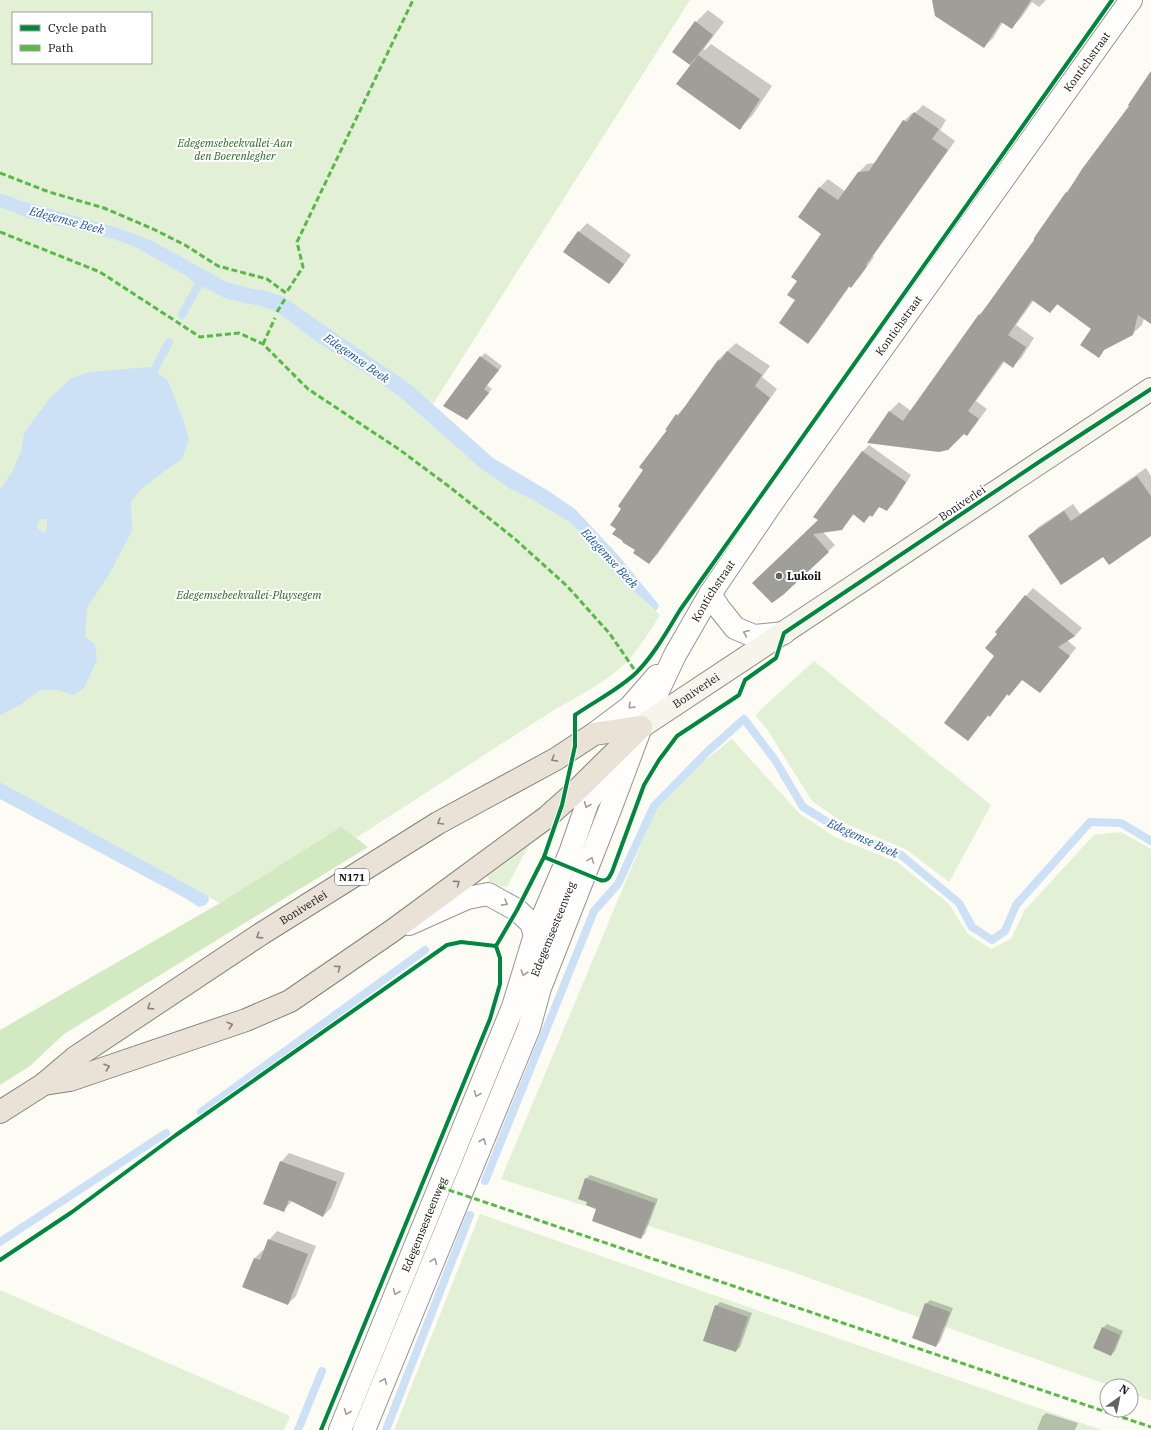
<svg xmlns="http://www.w3.org/2000/svg" width="1151" height="1430" viewBox="0 0 1151 1430" font-family="'IBM Plex Serif',serif">
  <style>
    .green { fill: #e2f1d5; fill-rule: evenodd }
    .forest { fill: #d2e9c2 }
    .water { fill: #cce1f5; fill-rule: evenodd }
    .shadow { fill: #0003 }
    .lines { fill: none; stroke-linecap: round; stroke-linejoin: round }
    .stream { stroke: #cce1f5; stroke-width: 8 }
    .building { fill: #a09e99 }
    .street-casing { stroke: #969592; stroke-width: 24 }
    .secondary-casing { stroke: #8c8c89; stroke-width: 24 }
    .highway-casing { stroke: #83837f; stroke-width: 24 }
    .street { stroke: #fffefd; stroke-width: 22 }
    .secondary { stroke: #f5f5eb; stroke-width: 22 }
    .highway { stroke: #eae2d7; stroke-width: 22 }
    .quiet { stroke: #58b947; stroke-width: 3; stroke-dasharray: 6 3; stroke-linecap: butt }
    .cycleway-casing { stroke: #fff; stroke-width: 6 }
    .cycleway { stroke: #00873e; stroke-width: 4 }
    .oneway { stroke: #9f9e9e }
    .oneway2 { stroke: #87837d }
    .poi-dot { fill: #62625f; stroke: #fff; stroke-width: 1.5 }
    .labels { text-anchor: middle; dominant-baseline: central; stroke-width: 4; stroke-linejoin: round; paint-order: stroke }
    .shield { fill: #fff; stroke: #575757; stroke-width: 1 }
    .shield-label { font-size: 10px; font-weight: bold; fill: #0f0f0f }
    .street-label { font-size: 11px; fill: #0f0f0f; stroke: #fff }
    .park-label { font-size: 11px; font-style: italic; fill: #25671f; stroke: #fff }
    .poi-label { font-size: 11px; font-weight: bold; fill: #0f0f0f; stroke: #fff; text-anchor: start }
    .water-label { font-size: 12px; font-style: italic; fill: #1954a0; stroke: #fff }
  </style>
  <rect width="100%" height="100%" fill="#fcfbf4"/>
  <g class="green">
    <path d="M 0,0 L 690,0 L 433,404 L 383,365 L 343,339 L 282,296 L 267,291 L 249,288 L 227,282 L 153,241 L 119,228 L 23,201 L 0,193 ZM 13,13 L 151,13 L 151,63 L 13,63 Z"/>
    <path d="M 0,207 L 31,219 L 113,239 L 135,247 L 186,276 L 191,281 L 226,299 L 260,306 L 277,312 L 317,342 L 374,379 L 401,398 L 480,468 L 510,489 L 531,499 L 571,523 L 616,575 L 660,615 C 651,629 642,644 631,657 C 611,681 573,698 546,715 C 483,756 419,797 356,838 L 341,828 L 220,903 L 0,782 Z"/>
    <polygon points="814,661 991,805 949,882 907,850 844,823 812,801 767,729 755,715"/>
    <polygon points="732,739 799,813 835,837 897,862 949,904 967,933 991,949 1011,939 1024,911 1094,835 1121,832 1151,849 1151,1401 1131,1393 1131,1386 1111,1386 787,1270 501,1179 656,809 685,776"/>
    <polygon points="529,845 507,887 491,884 489,882 487,875 491,870"/>
    <polygon points="480,1214 1102,1430 394,1430"/>
    <polygon points="0,1290 290,1416 284,1430 0,1430"/>
  </g>
  <polygon class="forest" points="341,827 368,847 64,1034 30,1066 0,1085 0,1030 220,903"/>
  <g class="water">
    <polygon points="0,193 23,201 119,228 153,241 227,282 249,288 267,291 282,296 403,379 419,392 493,458 547,490 575,509 618,555 659,605 656,611 616,575 571,523 531,499 510,489 480,468 401,398 374,379 317,342 277,312 260,306 226,299 191,281 186,276 135,247 113,239 31,219 0,207"/>
    <path d="M 150,367 L 168,381 L 184,422 L 189,440 L 182,459 L 166,470 L 141,489 L 131,502 L 132,531 L 108,576 L 87,607 L 85,636 L 95,645 L 97,660 L 84,688 L 74,695 L 58,690 L 40,690 L 20,705 L 0,715 L 0,489 L 11,474 L 21,452 L 24,433 L 49,399 L 71,378 L 89,372 ZM 41,519 L 45,519 L 47,520 L 47,527 L 45,532 L 42,532 L 37,528 L 37,525 Z"/>
    <path d="M 0,782 L 208,896 L 209,899 C 207,905 204,906 199,907 L 183,897 L 0,799 Z"/>
  </g>
  <g class="shadow">
    <polygon points="939,0 1046,0 1039,7 1032,2 1021,18 1011,28 1003,22 993,38 984,47"/>
    <polygon points="708,10 724,22 704,49 705,50 711,44 772,86 752,116 740,128 696,59 695,58 690,64 696,22"/>
    <polygon points="1151,73 1151,323 1144,318 1142,325 1132,334 1107,347 1099,356 1093,329 1058,304 1050,312 1034,300 1016,325 1034,338 1022,357 1013,366 1005,361 976,401 987,409 975,425 966,434 964,432 868,442 890,411 899,402 911,411 980,314 987,307 1035,241 1066,193 1131,105"/>
    <polygon points="923,105 946,120 940,130 955,141 873,256 874,257 859,278 850,286 816,334 808,342 796,300 799,281 822,234 799,217 820,187 828,179 846,192 859,172 867,164 875,163 904,121 912,113 914,114"/>
    <polygon points="587,223 631,255 617,275 609,283 579,232"/>
    <polygon points="736,343 770,366 762,377 777,389 657,555 649,563 617,528 623,508 644,470 668,430 667,429 677,415 685,407 718,360"/>
    <polygon points="485,353 502,366 487,385 492,389 471,415 481,357"/>
    <polygon points="869,445 911,475 893,504 887,510 880,506 872,515 871,515 864,521 854,514 842,529 823,532 835,545 783,594 820,520 814,517 863,451"/>
    <polygon points="1146,468 1151,476 1151,534 1104,555 1029,536 1037,528 1073,504 1080,514"/>
    <polygon points="1033,588 1082,628 1075,636 1067,640 1076,648 1047,684 1023,679 1009,694 1008,694 997,708 989,715 968,740 996,655 998,634 1026,596"/>
    <polygon points="289,1153 345,1173 331,1208 323,1216 292,1201 283,1211 281,1162"/>
    <polygon points="590,1175 658,1199 645,1234 641,1238 597,1209 586,1179"/>
    <polygon points="277,1231 316,1246 296,1296 288,1304 244,1287 255,1258 263,1250 265,1250 269,1240"/>
    <polygon points="930,1300 953,1308 940,1342 936,1346 926,1304"/>
    <polygon points="720,1302 752,1313 740,1347 736,1351 716,1306"/>
    <polygon points="1107,1324 1123,1331 1115,1351 1111,1355 1103,1328"/>
    <polygon points="1046,1413 1078,1423 1075,1430 1037,1430 1042,1417"/>
  </g>
  <g class="lines">
    <g class="stream">
      <polyline points="182,315 202,278"/>
      <polyline points="154,370 169,342"/>
      <polyline points="201,1112 425,950"/>
      <polyline points="485,1181 594,911 618,884 654,806 708,751 744,719 775,760 803,807 839,829 901,855 959,903 972,927 992,940 1005,931 1016,905 1090,822 1121,823 1151,841"/>
      <polyline points="0,1242 166,1133"/>
      <polyline points="298,1430 322,1371"/>
      <polyline points="386,1430 470,1215"/>
    </g>
  </g>
  <g class="building">
    <polygon points="932,0 1031,0 1012,29 1001,22 984,48 935,16"/>
    <polygon points="695,21 713,35 690,65 672,52"/>
    <polygon points="698,55 760,99 740,130 676,84"/>
    <polygon points="1151,71 1151,324 1138,315 1133,335 1104,350 1099,358 1080,345 1091,329 1057,304 1050,313 1032,300 1008,335 1026,347 1013,368 1003,361 968,411 979,419 967,436 964,434 948,450 939,452 867,443 889,411 903,421 979,314 980,315 1034,240 1034,238 1066,192 1067,193 1082,169 1129,106 1128,105"/>
    <polygon points="914,112 939,129 932,139 948,150 866,265 867,266 851,288 849,286 808,344 779,323 795,300 787,295 797,281 791,277 821,234 798,217 819,187 838,200 858,172 869,171 903,120 907,122"/>
    <polygon points="578,231 624,264 609,284 563,252"/>
    <polygon points="727,351 762,375 755,386 770,398 649,564 633,553 635,550 622,542 623,541 612,534 616,529 610,525 621,509 618,506 643,470 639,467 667,430 665,430 676,414 678,416 718,360 720,361"/>
    <polygon points="480,356 499,370 484,389 489,393 467,420 443,406"/>
    <polygon points="862,451 906,482 887,511 879,507 872,517 870,515 864,523 853,514 842,530 813,534 829,552 783,595 772,603 752,583 818,520 813,517"/>
    <polygon points="1137,476 1151,496 1151,536 1109,565 1103,557 1061,585 1028,536 1064,511 1071,521"/>
    <polygon points="1025,595 1075,636 1058,647 1070,656 1040,693 1022,680 1009,696 1007,694 990,717 988,715 968,741 944,723 994,656 985,648 997,634 995,632"/>
    <polygon points="280,1161 337,1182 323,1217 289,1200 284,1212 263,1204"/>
    <polygon points="585,1178 655,1203 641,1239 592,1221 596,1209 586,1205 587,1202 578,1199"/>
    <polygon points="268,1239 308,1254 288,1305 242,1287 254,1258 260,1260"/>
    <polygon points="925,1303 950,1312 936,1347 912,1338"/>
    <polygon points="715,1305 748,1317 736,1352 703,1341"/>
    <polygon points="1102,1327 1120,1335 1111,1356 1093,1348"/>
  </g>
  <g class="lines">
    <defs>
      <g id="street">
        <polyline points="710,594 719,608 735,628 754,636 784,633"/>
        <polyline points="594,734 630,707 657,676"/>
        <polyline points="409,924 467,898 488,894 517,910 531,923 535,935"/>
        <path id="s1" d="M 340,1430 L 513,1007 L 535,935 L 570,853 L 588,801 L 621,755"/>
        <path id="s2" d="M 364,1430 L 529,1028 L 540,988 L 611,807 L 641,727 L 675,655 L 710,594 L 774,500 L 1131,0"/>
      </g>
      <g id="secondary">
        <path id="s3" d="M 641,727 L 1151,389"/>
      </g>
      <g id="highway">
        <polyline points="44,1084 70,1080 246,1020 290,1001 392,931 547,817 574,793 641,727"/>
        <path id="s4" d="M 0,1112 L 44,1084 L 76,1057 L 261,934 L 438,823 L 556,759 L 594,734 L 641,727"/>
      </g>
    </defs>
    <use href="#street" class="street-casing"/>
    <use href="#secondary" class="secondary-casing"/>
    <use href="#highway" class="highway-casing"/>
    <use href="#street" class="street"/>
    <use href="#secondary" class="secondary"/>
    <use href="#highway" class="highway"/>
    <g class="quiet">
      <polyline points="0,173 49,192 104,208 153,229 185,245 218,266 267,279 286,293 303,267 297,242 413,0"/>
      <polyline points="0,232 100,272 200,337 239,333 263,344 308,389 400,450 451,488 515,539 567,586 610,634 636,672"/>
      <polyline points="277,312 285,299"/>
      <polyline points="263,344 275,318"/>
      <polyline points="440,1187 1151,1427"/>
    </g>
    <defs>
      <g id="cycleway">
        <path d="M 544,857 L 600,880 C 607,882 609,878 612,872 L 644,785 L 659,760 L 677,736 L 739,695 L 745,680 L 776,658 L 784,633 L 1045,458 L 1151,389"/>
        <path d="M 0,1260 L 72,1212 L 176,1135 L 447,945 L 461,942 L 496,946 L 517,910 L 544,857 L 562,805 L 575,746 L 575,715 C 595,701 618,690 636,673 C 654,655 667,631 680,610 L 1112,0"/>
        <polyline points="321,1430 490,1019 500,984 500,958 496,946"/>
      </g>
    </defs>
    <use href="#cycleway" class="cycleway-casing"/>
    <use href="#cycleway" class="cycleway"/>
  </g>
  <defs><path id="oneway-chevron" d="M-2-3.5L2.5 0L-2 3.5" fill="none" stroke-width="1.6" stroke-linecap="round" stroke-linejoin="round"/></defs>
  <g class="oneway">
    <use href="#oneway-chevron" transform="translate(746 633) rotate(-157)"/>
    <use href="#oneway-chevron" transform="translate(631 706) rotate(136)"/>
    <use href="#oneway-chevron" transform="translate(587 805) rotate(113)"/>
    <use href="#oneway-chevron" transform="translate(591 860) rotate(-69)"/>
    <use href="#oneway-chevron" transform="translate(505 903) rotate(29)"/>
    <use href="#oneway-chevron" transform="translate(524 973) rotate(107)"/>
    <use href="#oneway-chevron" transform="translate(477 1094) rotate(112)"/>
    <use href="#oneway-chevron" transform="translate(483 1141) rotate(-68)"/>
    <use href="#oneway-chevron" transform="translate(434 1261) rotate(-68)"/>
    <use href="#oneway-chevron" transform="translate(396 1292) rotate(112)"/>
    <use href="#oneway-chevron" transform="translate(384 1381) rotate(-68)"/>
    <use href="#oneway-chevron" transform="translate(347 1412) rotate(112)"/>
  </g>
  <g class="oneway2">
    <use href="#oneway-chevron" transform="translate(554 759) rotate(150)"/>
    <use href="#oneway-chevron" transform="translate(440 822) rotate(150)"/>
    <use href="#oneway-chevron" transform="translate(457 883) rotate(-36)"/>
    <use href="#oneway-chevron" transform="translate(259 936) rotate(147)"/>
    <use href="#oneway-chevron" transform="translate(338 968) rotate(-34)"/>
    <use href="#oneway-chevron" transform="translate(150 1007) rotate(147)"/>
    <use href="#oneway-chevron" transform="translate(230 1025) rotate(-18)"/>
    <use href="#oneway-chevron" transform="translate(107 1067) rotate(-19)"/>
  </g>
  <circle class="poi-dot" cx="779" cy="576" r="4"/>
  <g class="labels">
    <rect class="shield" x="335" y="869" width="34" height="16" rx="3"/>
    <g class="shield-label">
      <text x="352" y="877">N171</text>
    </g>
    <g class="street-label">
      <text stroke="none"><textPath href="#s2" startOffset="1558">Kontichstraat</textPath></text>
      <text stroke="none"><textPath href="#s2" startOffset="1234">Kontichstraat</textPath></text>
      <text transform="translate(962 503) rotate(-34)">Boniverlei</text>
      <text stroke="none"><textPath href="#s2" startOffset="910">Kontichstraat</textPath></text>
      <text stroke="none"><textPath href="#s3" startOffset="66">Boniverlei</textPath></text>
      <text stroke="none"><textPath href="#s4" startOffset="366">Boniverlei</textPath></text>
      <text transform="translate(553 929) rotate(-68)">Edegemsesteenweg</text>
      <text stroke="none"><textPath href="#s1" startOffset="222">Edegemsesteenweg</textPath></text>
    </g>
    <g class="park-label">
      <text x="235" y="143">Edegemsebeekvallei-Aan<tspan x="235" dy="13">den Boerenlegher</tspan></text>
      <text x="249" y="595">Edegemsebeekvallei-Pluysegem</text>
    </g>
    <g class="poi-label">
      <text x="787" y="576">Lukoil</text>
    </g>
    <g class="water-label">
      <text transform="translate(67 220) rotate(15)">Edegemse Beek</text>
      <text transform="translate(357 358) rotate(35)">Edegemse Beek</text>
      <text transform="translate(610 558) rotate(47)">Edegemse Beek</text>
      <text transform="translate(863 838) rotate(25)">Edegemse Beek</text>
    </g>
  </g>
  <rect x="12" y="12" width="140" height="52" fill="#ffffff" stroke="#9f9f9f"/>
  <rect x="20" y="25" width="20" height="6" fill="#00873e" stroke="#9f9f9f"/>
  <text x="48" y="32" font-size="12" fill="#0f0f0f">Cycle path</text>
  <rect x="20" y="45" width="20" height="6" fill="#58b947" stroke="#9f9f9f"/>
  <text x="48" y="52" font-size="12" fill="#0f0f0f">Path</text>
  <g transform="translate(1119 1398) rotate(33)"><circle r="19" fill="#ffffff" stroke="#9f9f9f"/>
  <path d="M0-3L7 15L0 10L-7 15Z" fill="#62625f"/>
  <text y="-6" font-size="11" font-weight="bold" text-anchor="middle" fill="#0f0f0f">N</text>
  </g>
</svg>
